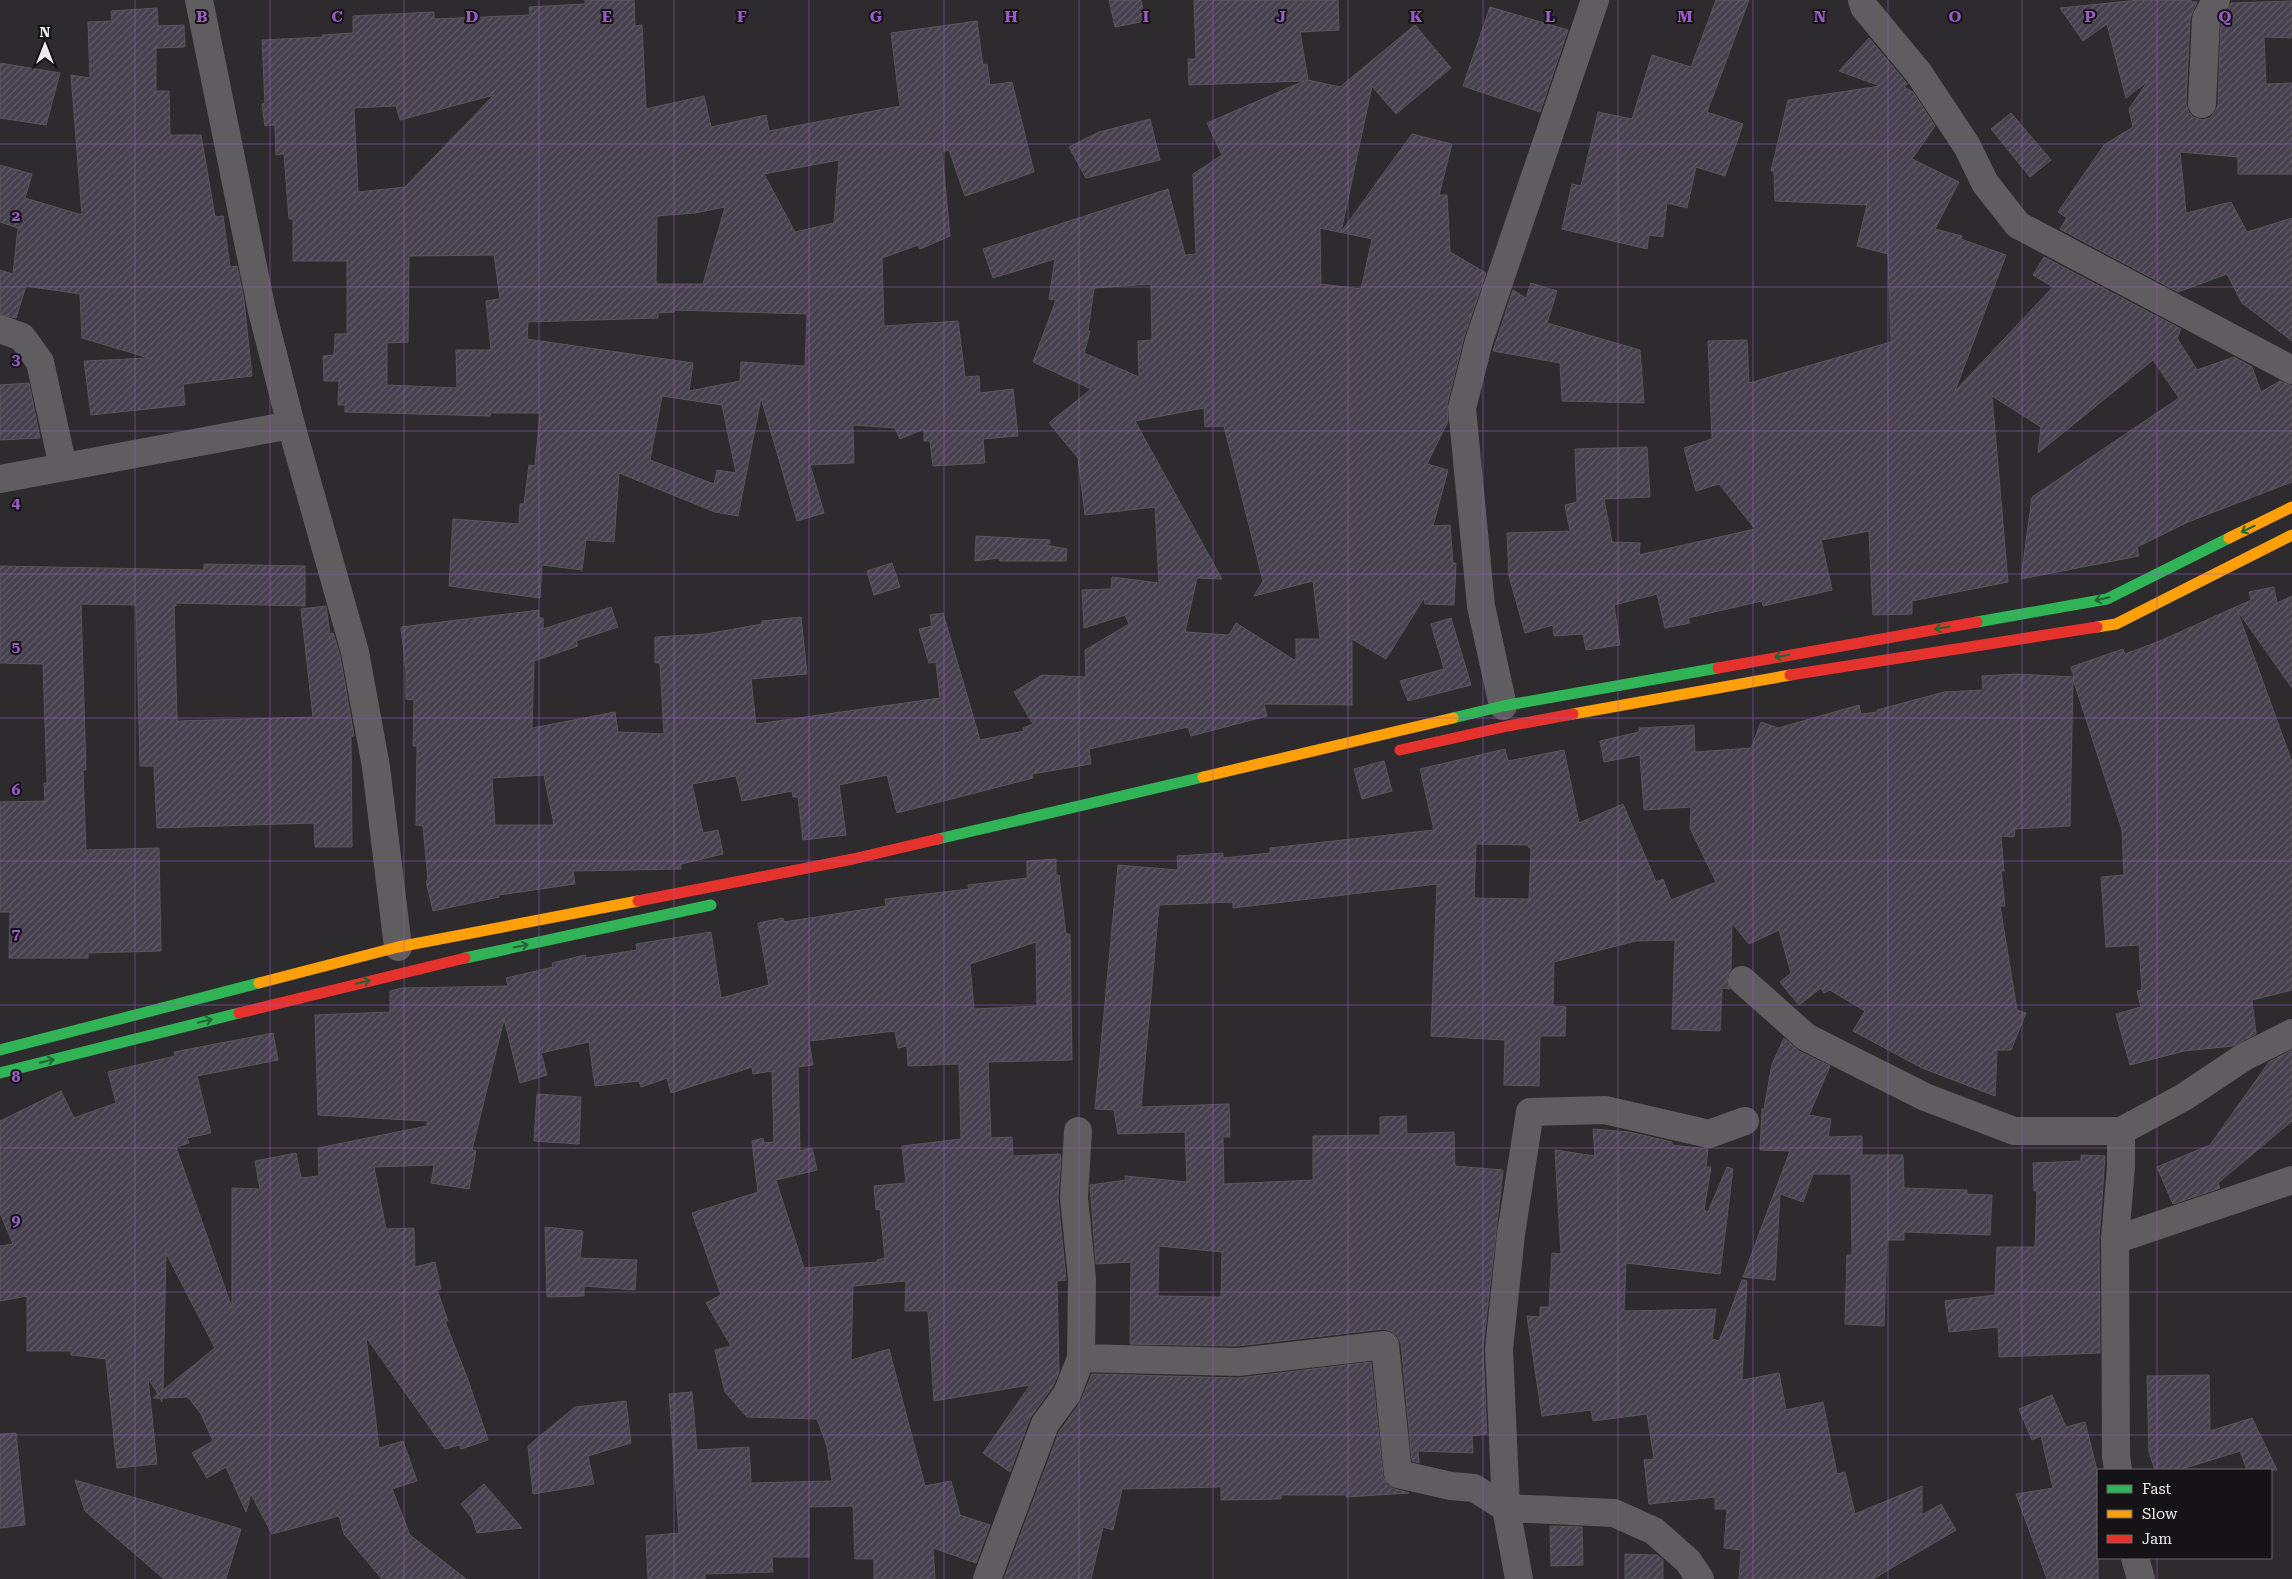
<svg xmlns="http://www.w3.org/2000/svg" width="2292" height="1579" viewBox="0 0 2292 1579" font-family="'Roboto Serif',serif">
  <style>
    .building { fill: url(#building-hatch); stroke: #575658; fill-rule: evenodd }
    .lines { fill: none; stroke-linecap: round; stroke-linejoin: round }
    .street { stroke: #5f5d5f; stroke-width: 28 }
    .fast { stroke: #30b455; stroke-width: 11 }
    .slow { stroke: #ff9f0a; stroke-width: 11 }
    .jam { stroke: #e5322d; stroke-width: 11 }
    .oneway { stroke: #226435 }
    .grid { fill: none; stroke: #985cca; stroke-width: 1; stroke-opacity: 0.55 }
    .grid-label { font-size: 16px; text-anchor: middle; font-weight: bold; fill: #985cca; stroke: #151315; stroke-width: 4; stroke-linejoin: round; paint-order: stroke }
  </style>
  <defs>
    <pattern id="building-hatch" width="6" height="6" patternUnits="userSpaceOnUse" patternTransform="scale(1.25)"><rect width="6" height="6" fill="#47404e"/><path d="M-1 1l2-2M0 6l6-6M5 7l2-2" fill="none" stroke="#625c68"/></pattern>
  </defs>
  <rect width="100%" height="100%" fill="#2d2b2d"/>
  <g class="building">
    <path d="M 585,0 L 634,0 L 635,26 L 642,25 L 646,109 L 704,96 L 711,127 L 766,115 L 769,131 L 900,106 L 891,33 L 977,21 L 983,65 L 987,64 L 990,85 L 1012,82 L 1034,172 L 965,196 L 949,150 L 942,152 L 950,236 L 920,249 L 918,245 L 882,258 L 884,326 L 958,321 L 965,377 L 979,376 L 980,393 L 1013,389 L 1018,436 L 983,439 L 985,463 L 933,466 L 930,441 L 924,441 L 924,429 L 900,439 L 895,428 L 853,425 L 854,463 L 810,465 L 824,513 L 797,521 L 761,398 L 738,516 L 715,512 L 619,473 L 614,542 L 586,540 L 582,570 L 542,565 L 540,598 L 449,586 L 453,519 L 519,524 L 520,504 L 524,504 L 529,465 L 535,466 L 540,413 L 491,413 L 490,416 L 345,412 L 345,405 L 338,405 L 339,381 L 324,381 L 323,356 L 334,355 L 335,334 L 347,334 L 347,261 L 293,261 L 293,219 L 289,219 L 284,154 L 276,155 L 275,125 L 265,126 L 262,104 L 265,103 L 262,40 L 323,37 L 322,35 L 353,33 L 353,16 L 434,12 L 434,19 L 530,15 L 529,7 L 585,4 ZM 494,95 L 405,187 L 358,192 L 354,108 L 396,106 L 400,120 ZM 839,160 L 834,223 L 795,232 L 764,174 ZM 725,207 L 703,284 L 656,284 L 657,216 L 695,213 ZM 494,255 L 500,299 L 486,301 L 491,350 L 456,350 L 457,388 L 387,385 L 387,343 L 408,342 L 409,256 ZM 674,310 L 807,314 L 805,366 L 741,362 L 740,381 L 689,391 L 693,363 L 527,339 L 528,322 L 658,318 L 658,313 L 674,312 ZM 662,396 L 722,405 L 736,473 L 717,470 L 714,484 L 650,460 Z"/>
    <polygon points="1109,0 1141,0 1145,21 1115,27"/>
    <path d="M 1194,0 L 1338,0 L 1339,30 L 1300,32 L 1308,80 L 1340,87 L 1415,25 L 1451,68 L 1396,114 L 1372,86 L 1341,232 L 1412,134 L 1452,144 L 1439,195 L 1447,195 L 1450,252 L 1486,273 L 1464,337 L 1447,404 L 1448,421 L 1427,464 L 1448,470 L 1433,526 L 1450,525 L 1453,563 L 1456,563 L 1454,605 L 1425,604 L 1424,598 L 1386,659 L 1352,639 L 1352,705 L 1264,704 L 1267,716 L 1191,736 L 1188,727 L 1089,749 L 1091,764 L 1032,774 L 1033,778 L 897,813 L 887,775 L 839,785 L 846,835 L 803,840 L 798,797 L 793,797 L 792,791 L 742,801 L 736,776 L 692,784 L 703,833 L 718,830 L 723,854 L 681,864 L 681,869 L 573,871 L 575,884 L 499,895 L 499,897 L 433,911 L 426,881 L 428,880 L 423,826 L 416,825 L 417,746 L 413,746 L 414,700 L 406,699 L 406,672 L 401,627 L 539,610 L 539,618 L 543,618 L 543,629 L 611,607 L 618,627 L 576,641 L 578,646 L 534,661 L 532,728 L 615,712 L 618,732 L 664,734 L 660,663 L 655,663 L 655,637 L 706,634 L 762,624 L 762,621 L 801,617 L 807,674 L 751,679 L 756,724 L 940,698 L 936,662 L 929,663 L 919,629 L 932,626 L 930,615 L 943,613 L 980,740 L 1024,731 L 1023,728 L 1033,724 L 1014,692 L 1042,675 L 1086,677 L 1085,650 L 1129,624 L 1125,615 L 1084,628 L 1082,590 L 1111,589 L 1112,577 L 1159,583 L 1155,507 L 1085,515 L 1078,458 L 1049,423 L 1091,389 L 1033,362 L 1056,300 L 1049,299 L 1055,259 L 993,278 L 983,249 L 1168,189 L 1185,255 L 1196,254 L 1193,174 L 1222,155 L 1207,123 L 1304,81 L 1189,85 L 1188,59 L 1196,59 ZM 1320,228 L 1372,239 L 1361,289 L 1321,284 ZM 1151,284 L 1152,340 L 1138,341 L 1139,377 L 1084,353 L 1090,331 L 1088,331 L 1094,288 ZM 1204,408 L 1205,427 L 1224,426 L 1263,581 L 1254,596 L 1313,581 L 1320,639 L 1296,639 L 1296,661 L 1236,623 L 1229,635 L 1185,632 L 1197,578 L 1222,579 L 1135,421 ZM 544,775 L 554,825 L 495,825 L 492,778 Z"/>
    <polygon points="1716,0 1749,0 1707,112 1743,124 1725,176 1696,167 1687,208 1667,203 1663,237 1649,235 1647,249 1562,229 1572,184 1581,186 1598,112 1632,119 1652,55 1691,67"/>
    <polygon points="2139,0 2191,0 2191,2 2197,2 2190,18 2186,103 2188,111 2193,117 2202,120 2210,118 2215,112 2218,105 2221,23 2231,3 2292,1 2292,38 2264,37 2266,84 2292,83 2292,174 2238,174 2238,157 2180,152 2186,213 2231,202 2247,232 2292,218 2292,341 2242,303 2227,274 2178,292 2060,229 2067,218 2058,212 2104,145 2133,127 2129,109 2148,81 2126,98 2107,24 2083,41 2060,8"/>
    <polygon points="1490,7 1568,30 1540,112 1463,86"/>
    <polygon points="157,8 158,26 184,25 185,47 156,48 156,91 169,91 170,135 201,135 215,217 223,216 230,267 237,266 244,301 252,376 183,384 185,405 91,415 84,361 149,358 82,338 80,294 26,286 16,318 0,314 0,270 13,274 18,228 0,222 0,165 32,174 25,198 82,215 71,75 90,78 88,22 112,21 111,11"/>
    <polygon points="1869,38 1905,81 1907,84 1904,87 1913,92 1935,126 1912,159 1959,182 1935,229 1962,236 1961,239 2006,255 1955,391 2053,287 2033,275 2044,257 2181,329 2177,338 2197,370 2234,357 2252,367 2261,392 2280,381 2292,386 2292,482 2188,522 2137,547 2139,556 2021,579 2032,497 2179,398 2153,360 2038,453 2041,427 1992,396 2008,582 1912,601 1912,614 1873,615 1869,531 1821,540 1832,590 1763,606 1762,601 1688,618 1690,623 1665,628 1657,594 1614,605 1620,645 1586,650 1583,634 1554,636 1553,625 1525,633 1509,576 1507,533 1570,531 1565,505 1577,502 1575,449 1647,447 1650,497 1604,499 1612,542 1640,543 1639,555 1755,529 1719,484 1696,491 1684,448 1712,439 1708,341 1747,340 1749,383 1891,342 1888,254 1857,246 1867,205 1775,201 1774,171 1771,171 1788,100 1880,86 1839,71"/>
    <polygon points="0,63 60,73 46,125 0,118"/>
    <polygon points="2011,113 2051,160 2030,177 1991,129"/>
    <polygon points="1150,119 1160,160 1086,178 1069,147 1099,132"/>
    <polygon points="1531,283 1557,291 1547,323 1640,350 1644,403 1562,401 1560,363 1493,351 1513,290 1526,298"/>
    <polygon points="29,383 40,438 0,440 0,385"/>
    <polygon points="976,536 1050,540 1050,543 1045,545 1067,549 1066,561 1000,561 999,558 975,561"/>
    <polygon points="892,563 900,587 874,595 867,571"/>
    <polygon points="204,564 305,566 305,606 176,603 176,606 174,606 177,721 313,717 301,609 326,606 330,634 333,633 340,656 354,736 351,736 352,847 315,847 314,823 157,828 154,766 140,766 136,605 81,604 86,770 83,770 86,850 159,848 161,951 88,953 88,958 9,958 10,912 0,912 0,802 45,801 44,783 47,783 43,664 0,663 0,566 204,570"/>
    <path d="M 2274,587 L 2277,603 L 2292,596 L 2292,688 L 2237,610 L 2292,762 L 2292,990 L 2252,1000 L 2256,1034 L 2233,1046 L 2184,1051 L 2130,1065 L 2116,1014 L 2141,1007 L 2137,991 L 2142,990 L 2139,945 L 2106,947 L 2101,877 L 2124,875 L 2122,830 L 2073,679 L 2070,826 L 2015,829 L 2014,837 L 2001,836 L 2004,871 L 2001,871 L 2005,906 L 2000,906 L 2017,1010 L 2026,1013 L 2011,1050 L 1997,1050 L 1995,1096 L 1922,1068 L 1853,1031 L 1865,1011 L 1830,990 L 1824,993 L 1821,988 L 1799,1005 L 1780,982 L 1791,973 L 1779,930 L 1749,944 L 1732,923 L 1731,969 L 1727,977 L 1730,989 L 1722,988 L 1720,1031 L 1672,1029 L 1675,940 L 1636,941 L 1554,962 L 1553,1006 L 1566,1007 L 1565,1036 L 1540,1036 L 1539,1086 L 1504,1085 L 1505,1040 L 1431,1036 L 1437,884 L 1233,908 L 1233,902 L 1159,905 L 1141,1107 L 1229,1104 L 1230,1137 L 1223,1137 L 1224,1184 L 1313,1180 L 1313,1136 L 1380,1135 L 1380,1117 L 1406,1116 L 1407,1134 L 1454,1132 L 1455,1166 L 1503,1170 L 1483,1348 L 1487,1434 L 1472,1436 L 1473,1453 L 1418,1451 L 1419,1463 L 1412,1461 L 1401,1343 L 1397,1335 L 1391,1331 L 1383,1329 L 1237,1346 L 1130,1344 L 1131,1262 L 1096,1264 L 1090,1185 L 1126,1180 L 1125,1176 L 1187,1182 L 1185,1132 L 1118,1134 L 1114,1110 L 1095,1109 L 1118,865 L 1178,870 L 1177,856 L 1223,853 L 1223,858 L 1270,853 L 1270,848 L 1434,830 L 1420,769 L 1505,749 L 1508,761 L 1564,750 L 1579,823 L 1623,804 L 1656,882 L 1663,879 L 1671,900 L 1716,882 L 1690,828 L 1691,807 L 1644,810 L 1640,755 L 1604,762 L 1600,741 L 1639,732 L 1639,728 L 1694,725 L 1695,752 L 1751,748 L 1761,722 L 1778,728 L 1859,705 L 1861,714 L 1877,712 L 1877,710 L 1944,692 L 1983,690 L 1982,676 L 2017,674 L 2074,677 L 2071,667 L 2123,649 L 2125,654 L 2160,641 L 2251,600 L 2249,592 ZM 1476,844 L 1529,845 L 1529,848 L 1531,848 L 1529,899 L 1474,898 ZM 1159,1246 L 1222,1252 L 1221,1297 L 1158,1296 Z"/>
    <polygon points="1451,618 1471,685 1408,701 1400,681 1444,669 1431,624"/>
    <polygon points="1384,761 1392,791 1362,799 1354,769"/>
    <path d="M 1056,859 L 1056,875 L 1059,875 L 1066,934 L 1070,934 L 1072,1060 L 988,1062 L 991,1138 L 1012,1137 L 1013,1156 L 1060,1154 L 1061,1159 L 1058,1198 L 1066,1280 L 1057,1281 L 1059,1372 L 1053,1386 L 1030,1418 L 1010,1472 L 983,1453 L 1030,1385 L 934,1401 L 928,1311 L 905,1311 L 906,1281 L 853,1286 L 851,1360 L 889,1349 L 925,1486 L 951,1481 L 960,1515 L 990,1525 L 976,1563 L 933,1548 L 935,1579 L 874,1579 L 874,1559 L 855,1559 L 853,1506 L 809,1507 L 809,1557 L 772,1557 L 773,1572 L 705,1574 L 705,1579 L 648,1579 L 646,1536 L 679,1533 L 669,1394 L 692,1392 L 697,1450 L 749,1447 L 751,1483 L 832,1481 L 827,1446 L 817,1419 L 747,1417 L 725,1392 L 715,1350 L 731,1346 L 706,1303 L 721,1295 L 692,1213 L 758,1192 L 752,1141 L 763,1138 L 764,1143 L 774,1142 L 772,1071 L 753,1074 L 752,1067 L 671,1093 L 667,1078 L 641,1087 L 639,1081 L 595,1086 L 589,1042 L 541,1053 L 547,1075 L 520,1083 L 504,1019 L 472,1150 L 476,1151 L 469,1189 L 431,1183 L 434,1165 L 374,1167 L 386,1229 L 414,1228 L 415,1267 L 435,1262 L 441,1289 L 437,1290 L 448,1321 L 445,1321 L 468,1380 L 488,1440 L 461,1449 L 459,1445 L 445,1449 L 366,1337 L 379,1448 L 403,1441 L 417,1481 L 392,1489 L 410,1535 L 466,1579 L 382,1579 L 344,1534 L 339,1516 L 272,1534 L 251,1494 L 246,1512 L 226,1467 L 207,1478 L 192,1453 L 213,1441 L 201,1414 L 188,1397 L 162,1398 L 162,1402 L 160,1398 L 153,1398 L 158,1394 L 148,1378 L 157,1464 L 117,1468 L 106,1359 L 71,1355 L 71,1351 L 27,1351 L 27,1296 L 0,1301 L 0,1246 L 13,1244 L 0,1213 L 0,1121 L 61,1091 L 74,1118 L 116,1103 L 108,1072 L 175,1056 L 174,1052 L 273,1033 L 278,1060 L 197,1076 L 211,1133 L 187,1138 L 189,1143 L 176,1147 L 232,1308 L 232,1188 L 260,1189 L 255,1161 L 296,1153 L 301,1178 L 319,1176 L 318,1148 L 427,1126 L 427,1121 L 318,1115 L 315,1015 L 390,1012 L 390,991 L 402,988 L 508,986 L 506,978 L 553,967 L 552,963 L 585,955 L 586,958 L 637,950 L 636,944 L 711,932 L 721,998 L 769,985 L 758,923 L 783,918 L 784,922 L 886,906 L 885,899 L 969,889 L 968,885 L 1027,878 L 1027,861 ZM 1036,942 L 1037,1006 L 974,1009 L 970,964 ZM 895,1031 L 898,1048 L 907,1046 L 908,1066 L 959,1064 L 961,1139 L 902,1146 L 906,1183 L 874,1186 L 876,1210 L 880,1209 L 885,1258 L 877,1260 L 877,1262 L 804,1268 L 776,1180 L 817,1170 L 812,1148 L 800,1151 L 798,1067 L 813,1065 L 809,1041 ZM 166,1253 L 215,1348 L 163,1390 Z"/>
    <polygon points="1784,1038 1799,1051 1830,1066 1809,1115 1831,1119 1828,1137 1862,1136 1862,1155 1903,1155 1904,1188 1967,1190 1967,1194 1992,1195 1990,1235 1904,1232 1904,1240 1887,1240 1884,1326 1845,1324 1847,1255 1852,1255 1851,1174 1813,1174 1803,1202 1780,1194 1775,1280 1743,1277 1790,1151 1760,1150 1762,1109 1764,1109 1772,1064"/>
    <polygon points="2292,1050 2292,1121 2218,1183 2220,1188 2173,1204 2157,1167 2210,1145 2269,1062"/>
    <polygon points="537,1094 581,1097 579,1144 534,1141"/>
    <polygon points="1593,1129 1629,1132 1672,1142 1672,1145 1708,1149 1706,1167 1711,1167 1704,1210 1708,1212 1727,1167 1733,1169 1720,1274 1626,1263 1624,1311 1716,1309 1712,1339 1719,1341 1742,1280 1747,1281 1742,1380 1779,1373 1786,1410 1823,1402 1837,1474 1845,1472 1855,1514 1922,1486 1922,1515 1941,1504 1956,1530 1873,1579 1739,1579 1741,1550 1724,1548 1727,1509 1715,1509 1715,1497 1649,1504 1644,1460 1654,1459 1647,1414 1593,1421 1591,1410 1542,1416 1527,1316 1540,1317 1540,1307 1549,1307 1552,1253 1561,1254 1555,1150 1595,1156"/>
    <polygon points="2081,1155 2105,1156 2099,1240 2100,1353 1999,1357 1998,1327 1949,1332 1945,1301 1995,1295 1997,1247 2035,1247 2037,1191 2034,1191 2033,1163 2081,1161"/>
    <polygon points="545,1227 583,1231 580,1258 637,1260 635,1290 584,1286 584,1296 547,1297"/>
    <polygon points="1371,1362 1383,1476 1387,1485 1395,1489 1409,1493 1346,1497 1346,1495 1281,1495 1281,1499 1221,1500 1221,1487 1122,1489 1113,1530 1103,1527 1091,1579 1004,1579 1059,1432 1080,1403 1092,1374 1238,1378"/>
    <polygon points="2209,1375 2210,1431 2252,1418 2277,1470 2247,1470 2240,1451 2179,1470 2155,1470 2149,1452 2147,1376"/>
    <polygon points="2052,1395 2066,1427 2085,1422 2098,1474 2098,1579 2047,1579 2016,1494 2053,1488 2041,1436 2032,1440 2019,1409"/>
    <polygon points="626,1401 631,1443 588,1456 594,1484 533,1494 528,1446 575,1407"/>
    <polygon points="16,1433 25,1525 0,1528 0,1434"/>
    <polygon points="75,1480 241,1529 226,1579 164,1579 85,1511"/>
    <polygon points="484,1484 522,1528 477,1533 472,1518 461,1504"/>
    <polygon points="1550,1526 1582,1527 1583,1565 1551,1566"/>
    <polygon points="1625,1554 1657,1555 1663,1560 1663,1579 1625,1579"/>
  </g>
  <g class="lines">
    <g class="street">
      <polyline points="199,0 262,311 291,425 355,652 376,767 398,947"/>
      <polyline points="1862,0 1864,7 1918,72 1967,146 1985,183 2018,225 2292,370"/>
      <polyline points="2202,104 2206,19 2216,0"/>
      <polyline points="0,329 22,337 40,362 63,467"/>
      <polyline points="0,479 291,425"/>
      <polyline points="1503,706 1481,606 1462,408 1479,341 1595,0"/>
      <polyline points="1742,980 1806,1037 1925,1097 2014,1131 2121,1131"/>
      <polyline points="1078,1131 1074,1197 1082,1279 1081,1358 1238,1362 1385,1345 1398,1474 1451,1486 1474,1488 1506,1508 1614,1513 1654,1531 1688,1561 1700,1579"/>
      <polyline points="2115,1240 2292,1180"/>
      <polyline points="2118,1470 2116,1456 2115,1240 2121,1166 2121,1131 2184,1097 2244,1057 2292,1033"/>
      <polyline points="2135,1558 2141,1579"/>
      <polyline points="987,1579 1045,1424 1067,1394 1081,1358"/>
      <polyline points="1519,1579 1506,1508 1499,1349 1511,1234 1530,1112 1605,1110 1709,1134 1745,1121"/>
    </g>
    <g class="fast">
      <polyline points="1977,622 2107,599 2229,538"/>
      <polyline points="1453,718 1503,706 1718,668"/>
      <polyline points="938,839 1203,777"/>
      <polyline points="465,958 711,905"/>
      <polyline points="0,1050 259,983"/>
      <polyline points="0,1073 239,1013"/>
    </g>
    <g class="slow">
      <polyline points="2229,538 2292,507"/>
      <polyline points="2097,627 2116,624 2292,535"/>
      <polyline points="1573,714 1790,675"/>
      <polyline points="1203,777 1453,718"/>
      <polyline points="259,983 398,947 638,901"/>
    </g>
    <g class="jam">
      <polyline points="1718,668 1977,622"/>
      <polyline points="1790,675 2097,627"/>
      <polyline points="1400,750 1508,726 1573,714"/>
      <polyline points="638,901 853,859 938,839"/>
      <polyline points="239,1013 465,958"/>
    </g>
  </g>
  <defs><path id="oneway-shaft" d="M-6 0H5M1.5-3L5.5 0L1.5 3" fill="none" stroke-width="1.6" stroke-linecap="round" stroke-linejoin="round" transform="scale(1.25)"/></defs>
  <g class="oneway">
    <use href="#oneway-shaft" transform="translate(2248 529) rotate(154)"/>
    <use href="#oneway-shaft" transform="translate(2102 599) rotate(166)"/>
    <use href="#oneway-shaft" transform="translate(1942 628) rotate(170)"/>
    <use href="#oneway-shaft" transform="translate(1782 656) rotate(170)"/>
    <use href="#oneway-shaft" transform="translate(521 946) rotate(-12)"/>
    <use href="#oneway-shaft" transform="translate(363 982) rotate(-14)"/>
    <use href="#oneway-shaft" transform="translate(205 1021) rotate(-14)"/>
    <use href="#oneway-shaft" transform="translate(47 1061) rotate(-14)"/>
  </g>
  <path class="grid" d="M 135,0 L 135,1579M 270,0 L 270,1579M 404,0 L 404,1579M 539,0 L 539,1579M 674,0 L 674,1579M 809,0 L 809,1579M 944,0 L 944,1579M 1079,0 L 1079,1579M 1213,0 L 1213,1579M 1348,0 L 1348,1579M 1483,0 L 1483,1579M 1618,0 L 1618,1579M 1753,0 L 1753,1579M 1888,0 L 1888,1579M 2022,0 L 2022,1579M 2157,0 L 2157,1470M 0,144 L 2292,144M 0,287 L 2292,287M 0,431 L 2292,431M 0,574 L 2292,574M 0,718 L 2292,718M 0,861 L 2292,861M 0,1005 L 2292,1005M 0,1148 L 2292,1148M 0,1292 L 2292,1292M 0,1435 L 2292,1435M 2157,1558 L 2157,1579"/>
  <g class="grid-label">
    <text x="202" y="22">B</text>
    <text x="337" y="22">C</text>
    <text x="472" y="22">D</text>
    <text x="607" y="22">E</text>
    <text x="742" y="22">F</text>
    <text x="876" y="22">G</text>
    <text x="1011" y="22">H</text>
    <text x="1146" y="22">I</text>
    <text x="1281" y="22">J</text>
    <text x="1416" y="22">K</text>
    <text x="1550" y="22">L</text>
    <text x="1685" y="22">M</text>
    <text x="1820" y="22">N</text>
    <text x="1955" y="22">O</text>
    <text x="2090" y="22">P</text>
    <text x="2225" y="22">Q</text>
    <text x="16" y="221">2</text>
    <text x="16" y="365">3</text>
    <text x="16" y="508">4</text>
    <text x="16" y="652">5</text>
    <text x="16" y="795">6</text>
    <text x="16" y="939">7</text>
    <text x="16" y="1082">8</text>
    <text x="16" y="1226">9</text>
  </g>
  <rect x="2097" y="1469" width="175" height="90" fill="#151315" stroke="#6b696b"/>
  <rect x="2107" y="1485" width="25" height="8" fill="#30b455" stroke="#6b696b"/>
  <text x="2142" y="1494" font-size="15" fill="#edeaed">Fast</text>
  <rect x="2107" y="1510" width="25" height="8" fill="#ff9f0a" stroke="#6b696b"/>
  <text x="2142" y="1519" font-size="15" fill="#edeaed">Slow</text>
  <rect x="2107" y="1535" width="25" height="8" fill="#e5322d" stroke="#6b696b"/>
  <text x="2142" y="1544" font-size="15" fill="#edeaed">Jam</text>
  <g transform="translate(45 45)" stroke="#151315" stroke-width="4" paint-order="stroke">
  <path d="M0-4L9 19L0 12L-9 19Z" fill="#edeaed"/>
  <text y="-8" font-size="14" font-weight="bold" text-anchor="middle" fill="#edeaed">N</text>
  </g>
</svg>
